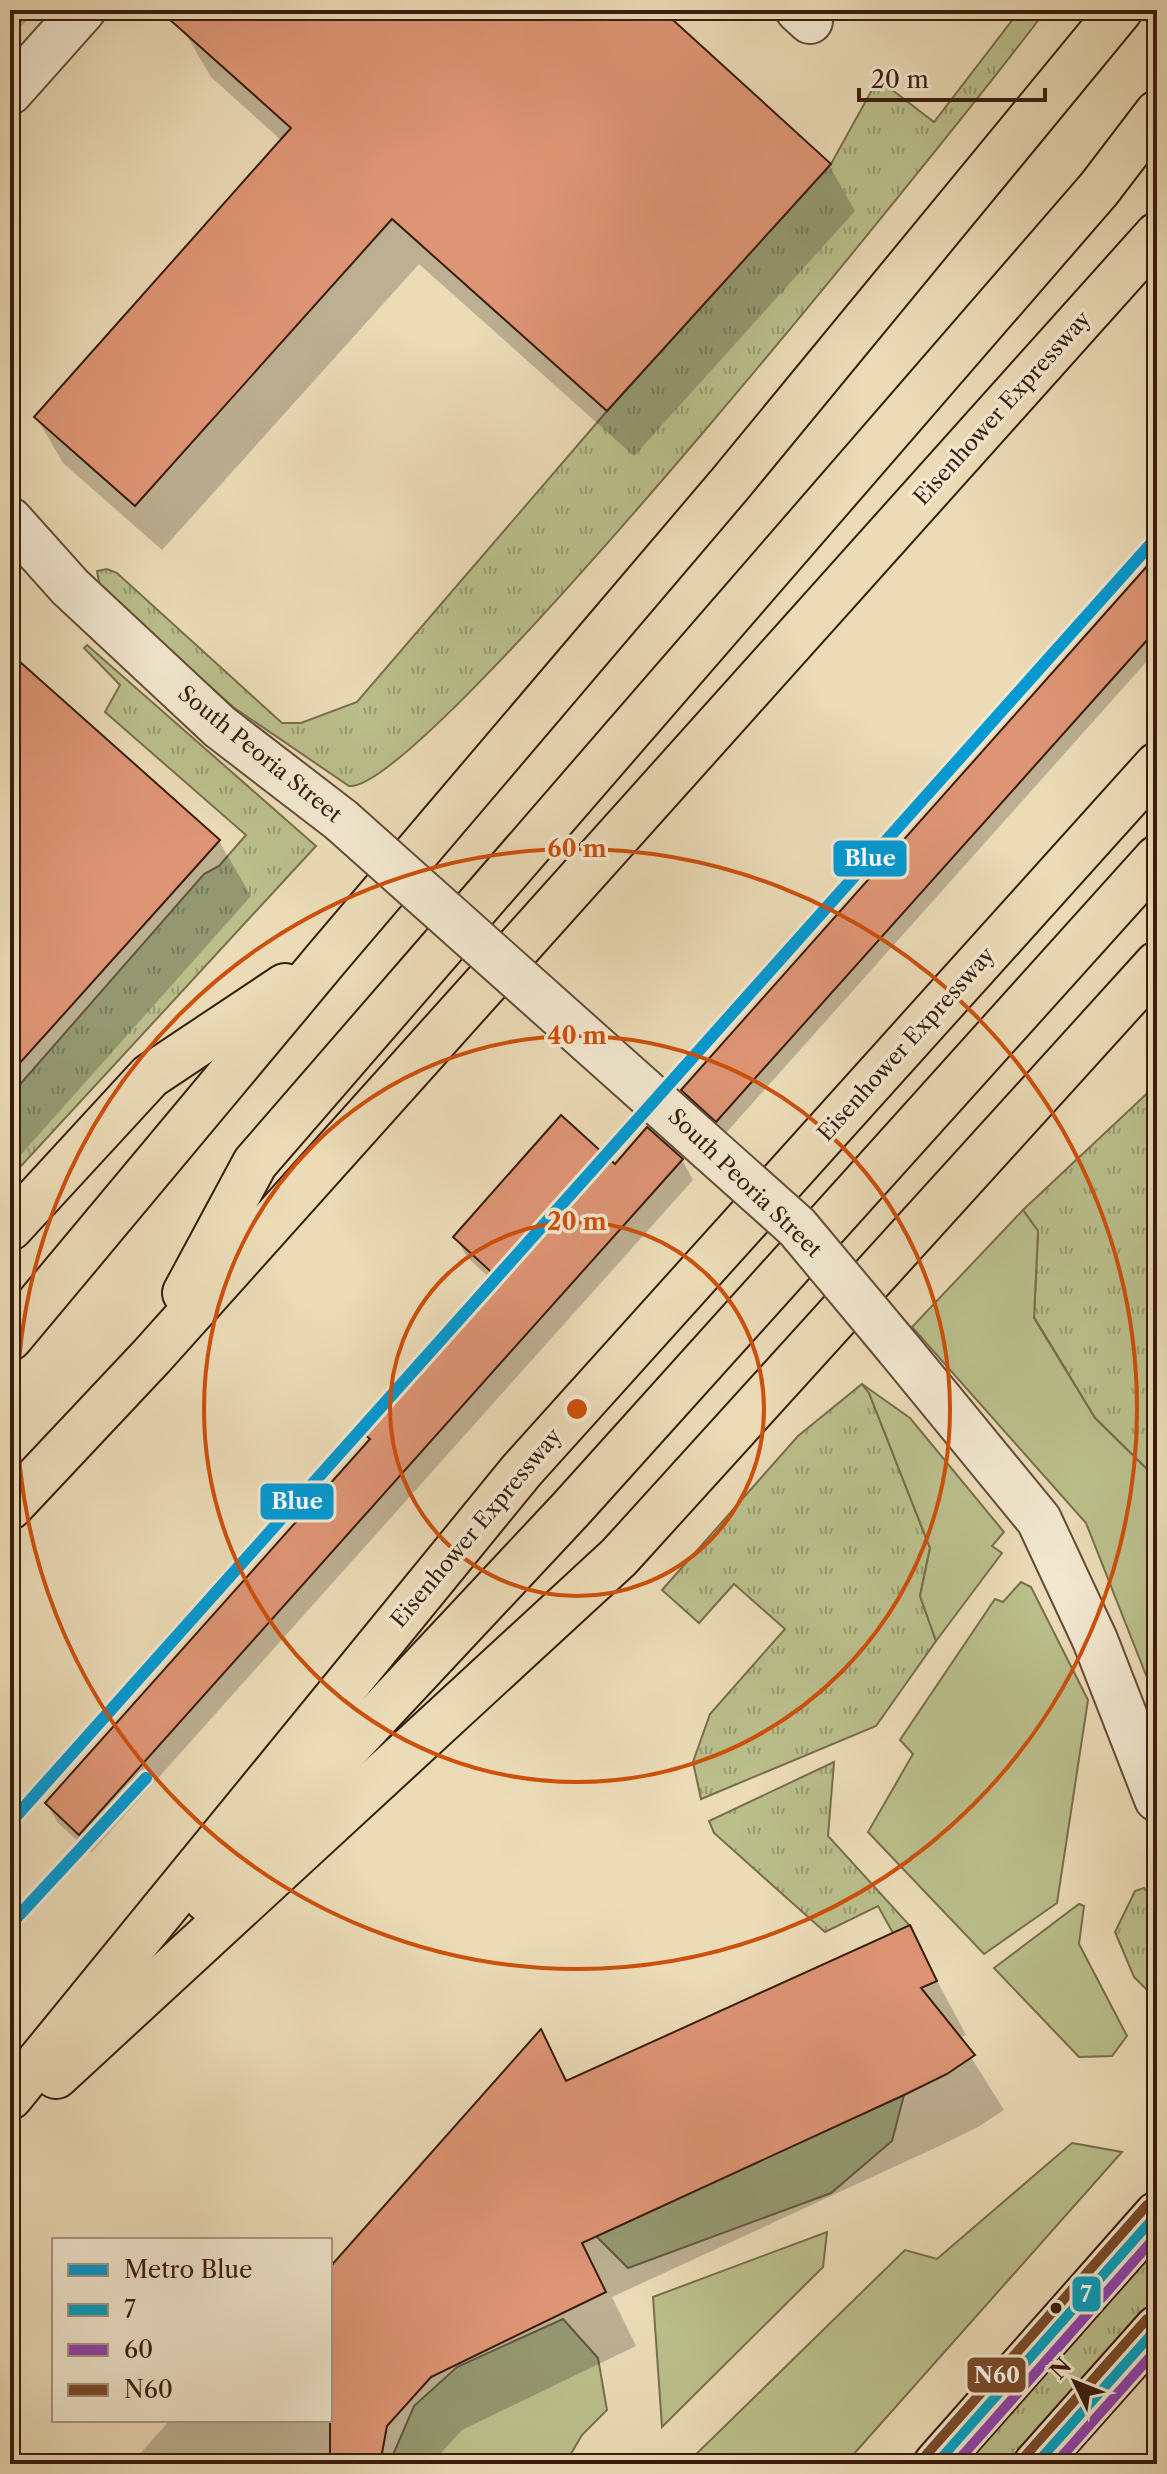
<svg xmlns="http://www.w3.org/2000/svg" width="1167" height="2474" viewBox="0 0 1167 2474" font-family="'Libre Caslon Text',serif">
  <style>
    .grass { fill: url(#grass-tufts); stroke: #7a6e4c; stroke-width: 2 }
    .garden { fill: #babf8c; stroke: #7a6e4c; stroke-width: 2 }
    .shadow { fill: #0003 }
    .building { fill: #de9575; stroke: #3a1d0d; stroke-width: 2 }
    .lines { fill: none; stroke-linecap: round; stroke-linejoin: round }
    .minor-casing { stroke: #664c38; stroke-width: 48 }
    .major-casing { stroke: #3a1d0d; stroke-width: 48 }
    .highway-casing { stroke: #3a1d0d; stroke-width: 48 }
    .minor { stroke: #f2e8d0; stroke-width: 44 }
    .major { stroke: #ebdbb7; stroke-width: 44 }
    .highway { stroke: #ebdbb7; stroke-width: 44 }
    .minor-bridge-casing { stroke: #664c38; stroke-width: 48; stroke-linecap: butt }
    .minor-bridge { stroke: #f2e8d0; stroke-width: 44 }
    .bus-1-casing { stroke: #f2e8d0; stroke-width: 16 }
    .bus-2-casing { stroke: #f2e8d0; stroke-width: 16 }
    .bus-3-casing { stroke: #f2e8d0; stroke-width: 16 }
    .bus-1 { stroke: #03a2c4; stroke-width: 10 }
    .bus-2 { stroke: #8e44ad; stroke-width: 10 }
    .bus-3 { stroke: #7a4b2a; stroke-width: 10 }
    .metro-1-casing { stroke: #f2e8d0; stroke-width: 18 }
    .metro-1 { stroke: #039ad4; stroke-width: 12 }
    .ring { fill: none; stroke: #ce500c; stroke-width: 4 }
    .bus-dot { fill: #3a1d0d; stroke: #f2e8d0; stroke-width: 3 }
    .labels { text-anchor: middle; dominant-baseline: central; stroke-width: 7; stroke-linejoin: round; paint-order: stroke }
    .street-label { font-size: 22px; fill: #3a1d0d; stroke: #f2e8d0 }
    .centre { fill: #ce500c; stroke: #f2e8d0; stroke-width: 4 }
    .ring-label { font-size: 24px; text-anchor: middle; font-weight: bold; fill: #ce500c; stroke: #f2e8d0; stroke-width: 7; stroke-linejoin: round; paint-order: stroke }
    .line-badge { stroke: #f2e8d0; stroke-width: 3 }
    .badge-label { font-size: 22px; text-anchor: middle; font-weight: bold; fill: #fff }
  </style>
  <defs>
    <pattern id="grass-tufts" width="24" height="20" patternUnits="userSpaceOnUse" patternTransform="scale(2)"><rect width="24" height="20" fill="#babf8c"/><path d="M3 7l-1-3M5 7V3M7 7l1-3M15 17l-1-3M17 17v-4M19 17l1-3" fill="none" stroke="#989b71"/></pattern>
  </defs>
  <rect width="100%" height="100%" fill="#ebdbb7"/>
  <filter id="stains"><feTurbulence type="fractalNoise" baseFrequency=".0025" numOctaves="4"/><feColorMatrix values="0 0 0 0 .2 0 0 0 0 .09 0 0 0 0 .02 0 0 0 .5 -.17"/></filter>
  <radialGradient id="worn" r=".72"><stop offset=".6" stop-color="#630" stop-opacity="0"/><stop offset="1" stop-color="#630" stop-opacity=".3"/></radialGradient>
  <g class="grass">
    <path d="M 1020,10 L 1046,10 C 973,108 425,794 349,786 L 233,707 L 100,587 L 97,571 L 107,569 L 117,573 L 282,723 L 301,723 L 357,702 L 607,411 L 831,164 L 878,79 L 934,122 Z"/>
    <polygon points="87,645 316,846 10,1178 10,1084 16,1089 204,874 219,866 246,835 105,712 120,685 84,648"/>
    <polygon points="1157,1084 1157,1479 1095,1418 1034,1317 1038,1231 1023,1210"/>
    <polygon points="862,1384 869,1393 930,1548 920,1596 936,1641 876,1726 701,1799 693,1762 710,1714 785,1629 734,1584 699,1623 662,1590 798,1436"/>
    <polygon points="834,1762 828,1836 911,1927 893,1933 878,1906 825,1932 714,1833 709,1821"/>
    <polygon points="1144,1888 1157,1905 1157,2000 1134,1977 1115,1932 1135,1891"/>
    <polygon points="1157,2248 1157,2301 1012,2464 964,2464"/>
  </g>
  <g class="garden">
    <polygon points="1023,1210 1038,1231 1034,1318 1095,1418 1157,1479 1157,1703 1086,1523 912,1327"/>
    <polygon points="862,1384 910,1418 1004,1532 992,1546 1002,1553 936,1641 920,1596 930,1548 869,1393"/>
    <polygon points="1021,1582 1031,1587 1088,1700 1057,1903 984,1954 868,1832 913,1754 900,1740 995,1599 1003,1602"/>
    <polygon points="1079,1904 1084,1906 1079,1944 1127,2036 1112,2056 1079,2057 994,1968"/>
    <polygon points="904,2095 892,2141 831,2193 628,2268 596,2236"/>
    <polygon points="1072,2143 1122,2152 845,2464 686,2464 905,2250 937,2259"/>
    <polygon points="827,2232 823,2267 662,2427 653,2297"/>
    <polygon points="563,2319 598,2358 607,2410 582,2435 565,2464 389,2464 414,2406 457,2367"/>
  </g>
  <g class="shadow">
    <polygon points="10,10 36,10 10,39"/>
    <polygon points="203,10 659,10 829,165 855,211 634,456 419,264 162,550 63,463 37,418 282,141 211,77 184,31"/>
    <polygon points="1157,573 1157,650 725,1134 691,1104 683,1090"/>
    <polygon points="10,655 219,841 251,896 10,1167"/>
    <polygon points="682,1160 693,1180 91,1853 58,1823 47,1804 370,1441 366,1433 498,1286 467,1257 456,1238 615,1166"/>
    <polygon points="909,1928 966,2035 959,2038 1004,2110 978,2127 935,2148 612,2297 636,2346 462,2430 431,2464 131,2464 170,2420 330,2420 330,2270 540,2032 569,2082"/>
  </g>
  <g class="building">
    <polygon points="159,10 662,10 831,164 607,411 392,219 135,506 34,417 291,128"/>
    <polygon points="1157,555 1157,629 716,1122 681,1090"/>
    <polygon points="10,653 220,840 10,1074"/>
    <polygon points="561,1115 615,1164 647,1127 683,1159 79,1835 45,1803 370,1439 363,1433 500,1280 453,1237"/>
    <polygon points="910,1925 937,1981 921,1988 975,2055 947,2074 904,2095 582,2243 606,2292 431,2377 387,2426 380,2464 330,2464 330,2267 541,2029 566,2081"/>
  </g>
  <g class="lines">
    <defs>
      <g id="minor">
        <polyline points="798,10 810,21"/>
        <polyline points="10,92 83,10"/>
        <polyline points="10,520 70,587 220,727 341,820"/>
        <polyline points="898,1348 1039,1520 1095,1640 1157,1799"/>
      </g>
      <g id="major">
        <polyline points="936,2464 1157,2214"/>
        <polyline points="1036,2464 1157,2328"/>
      </g>
      <g id="highway">
        <polyline points="10,1228 150,1076 285,986"/>
        <polyline points="185,1293 255,1163 1099,189 1157,113"/>
        <polyline points="10,1338 327,958 730,484 1120,10"/>
        <polyline points="10,1507 152,1356 1157,235"/>
        <polyline points="206,1899 571,1509 1157,858"/>
        <polyline points="56,2076 619,1557 1157,964"/>
        <polyline points="10,2097 522,1470 1157,765"/>
      </g>
    </defs>
    <use href="#minor" class="minor-casing"/>
    <use href="#major" class="major-casing"/>
    <use href="#highway" class="highway-casing"/>
    <use href="#minor" class="minor"/>
    <use href="#major" class="major"/>
    <use href="#highway" class="highway"/>
    <defs>
      <polyline id="minor-bridge" points="341,820 797,1227 898,1348"/>
    </defs>
    <use href="#minor-bridge" class="minor-bridge-casing"/>
    <use href="#minor-bridge" class="minor-bridge"/>
    <defs>
      <g id="bus-1">
        <polyline points="936,2464 1157,2214"/>
        <polyline points="1036,2464 1157,2328"/>
      </g>
      <g id="bus-2">
        <polyline points="955,2464 1157,2235"/>
        <polyline points="1055,2464 1157,2349"/>
      </g>
      <g id="bus-3">
        <polyline points="926,2455 1147,2205"/>
        <polyline points="1026,2455 1147,2319"/>
      </g>
    </defs>
    <use href="#bus-1" class="bus-1-casing"/>
    <use href="#bus-2" class="bus-2-casing"/>
    <use href="#bus-3" class="bus-3-casing"/>
    <use href="#bus-1" class="bus-1"/>
    <use href="#bus-2" class="bus-2"/>
    <use href="#bus-3" class="bus-3"/>
    <defs>
      <g id="metro-1">
        <polyline points="10,1823 1157,537"/>
        <polyline points="10,1925 146,1778"/>
      </g>
    </defs>
    <use href="#metro-1" class="metro-1-casing"/>
    <use href="#metro-1" class="metro-1"/>
  </g>
  <g class="ring">
    <circle cx="577" cy="1409" r="187"/>
    <circle cx="577" cy="1409" r="373"/>
    <circle cx="577" cy="1409" r="560"/>
  </g>
  <circle class="bus-dot" cx="1056" cy="2308" r="7"/>
  <g class="labels">
    <g class="street-label">
      <text transform="translate(1002 408) rotate(-48)">Eisenhower Expressway</text>
      <text transform="translate(260 754) rotate(39)">South Peoria Street</text>
      <text transform="translate(906 1044) rotate(-48)">Eisenhower Expressway</text>
      <text transform="translate(745 1183) rotate(44)">South Peoria Street</text>
      <text transform="translate(476 1528) rotate(-50)">Eisenhower Expressway</text>
    </g>
  </g>
  <circle cx="577" cy="1409" r="12" class="centre"/>
  <g class="ring-label">
    <text x="577" y="857">60 m</text>
    <text x="577" y="1044">40 m</text>
    <text x="577" y="1230">20 m</text>
  </g>
  <g class="line-badge">
    <rect x="832" y="839" width="76" height="39" rx="8" fill="#039ad4"/>
    <rect x="259" y="1482" width="76" height="39" rx="8" fill="#039ad4"/>
    <rect x="1071" y="2275" width="31" height="38" rx="8" fill="#03a2c4"/>
    <rect x="966" y="2356" width="61" height="38" rx="8" fill="#7a4b2a"/>
  </g>
  <g class="badge-label">
    <text x="870" y="866">Blue</text>
    <text x="297" y="1509">Blue</text>
    <text x="1086" y="2302">7</text>
    <text x="997" y="2383">N60</text>
  </g>
  <rect width="1167" height="2474" fill="none" stroke="#ebdbb7" stroke-width="40"/>
  <rect x="12" y="12" width="1143" height="2450" fill="none" stroke="#3a1d0d" stroke-width="4"/>
  <rect x="20" y="20" width="1127" height="2434" fill="none" stroke="#3a1d0d" stroke-width="2"/>
  <rect x="52" y="2238" width="280" height="184" fill="#f2e8d0" stroke="#a89782" stroke-width="2"/>
  <rect x="68" y="2264" width="40" height="12" fill="#039ad4" stroke="#a89782" stroke-width="2"/>
  <text x="124" y="2278" font-size="24" fill="#3a1d0d">Metro Blue</text>
  <rect x="68" y="2304" width="40" height="12" fill="#03a2c4" stroke="#a89782" stroke-width="2"/>
  <text x="124" y="2318" font-size="24" fill="#3a1d0d">7</text>
  <rect x="68" y="2344" width="40" height="12" fill="#8e44ad" stroke="#a89782" stroke-width="2"/>
  <text x="124" y="2358" font-size="24" fill="#3a1d0d">60</text>
  <rect x="68" y="2384" width="40" height="12" fill="#7a4b2a" stroke="#a89782" stroke-width="2"/>
  <text x="124" y="2398" font-size="24" fill="#3a1d0d">N60</text>
  <g transform="translate(1075 2382) rotate(313)" stroke="#f2e8d0" stroke-width="6" paint-order="stroke">
  <path d="M0-6L14 30L0 20L-14 30Z" fill="#3a1d0d"/>
  <text y="-12" font-size="22" font-weight="bold" text-anchor="middle" fill="#3a1d0d">N</text>
  </g>
  <path d="M859 88v12h186v-12" fill="none" stroke="#3a1d0d" stroke-width="4"/>
  <text x="871" y="88" font-size="24" fill="#3a1d0d" stroke="#f2e8d0" stroke-width="6" paint-order="stroke">20 m</text>
  <rect width="100%" height="100%" filter="url(#stains)"/>
  <rect width="100%" height="100%" fill="url(#worn)"/>
</svg>
